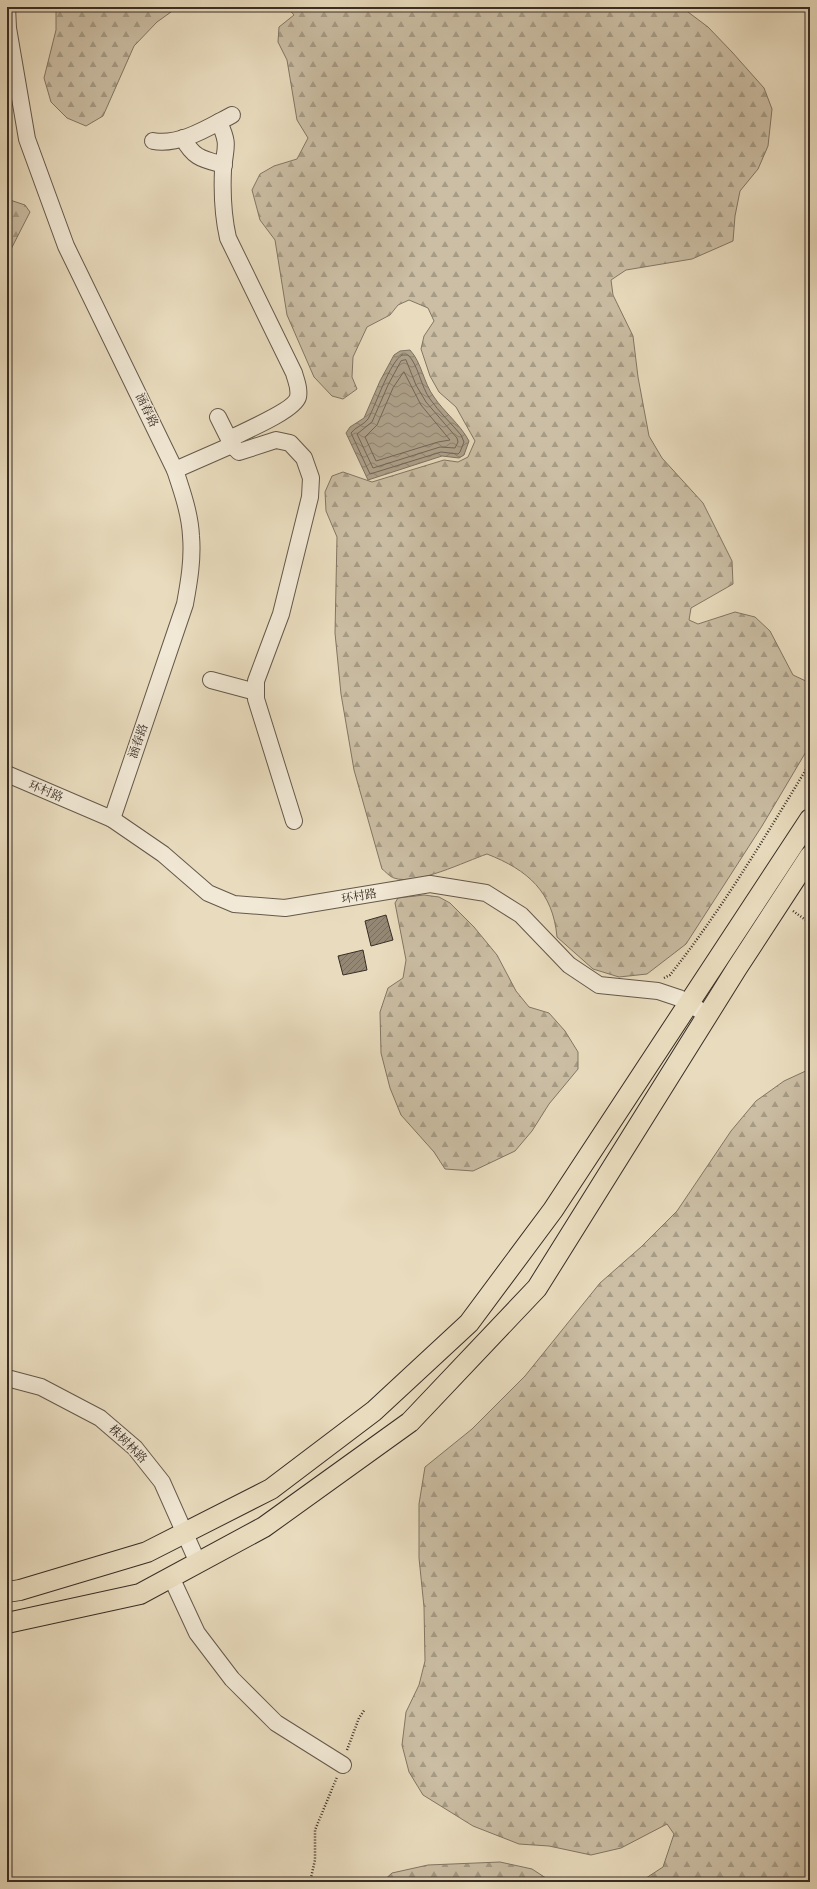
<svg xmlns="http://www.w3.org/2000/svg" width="817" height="1889" viewBox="0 0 817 1889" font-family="Alegreya,'Noto Serif SC',serif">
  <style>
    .forest { fill: url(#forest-firs); stroke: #827664 }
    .water { fill: url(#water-waves); stroke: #7e7262 }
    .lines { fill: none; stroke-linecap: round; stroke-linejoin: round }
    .shore { stroke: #726658; stroke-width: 1 }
    .building { fill: url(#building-hatch); stroke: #382d25 }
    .minor-casing { stroke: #64594b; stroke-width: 18 }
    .major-casing { stroke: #382d25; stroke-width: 22 }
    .path { stroke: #382d25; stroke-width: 2.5; stroke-dasharray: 1 2; stroke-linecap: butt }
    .minor { stroke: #f1e8d5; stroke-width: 16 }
    .major { stroke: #e9dcbe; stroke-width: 20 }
    .labels { text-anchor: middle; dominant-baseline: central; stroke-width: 3; stroke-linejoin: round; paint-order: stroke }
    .street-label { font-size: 12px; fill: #382d25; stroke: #f1e8d5 }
  </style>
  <defs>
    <pattern id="forest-firs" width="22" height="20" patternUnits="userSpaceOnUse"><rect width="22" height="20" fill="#cbbea4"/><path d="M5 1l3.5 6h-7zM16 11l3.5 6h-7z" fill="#a69b85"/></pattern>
    <pattern id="water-waves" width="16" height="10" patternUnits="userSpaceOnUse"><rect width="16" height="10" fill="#ada08a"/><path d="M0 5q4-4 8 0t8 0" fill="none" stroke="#8e8371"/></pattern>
    <pattern id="building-hatch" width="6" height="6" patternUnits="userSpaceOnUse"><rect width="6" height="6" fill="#948875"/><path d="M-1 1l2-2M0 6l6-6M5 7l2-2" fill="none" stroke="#7a7060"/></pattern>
  </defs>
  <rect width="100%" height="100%" fill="#e9dcbe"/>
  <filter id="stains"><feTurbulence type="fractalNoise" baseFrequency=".005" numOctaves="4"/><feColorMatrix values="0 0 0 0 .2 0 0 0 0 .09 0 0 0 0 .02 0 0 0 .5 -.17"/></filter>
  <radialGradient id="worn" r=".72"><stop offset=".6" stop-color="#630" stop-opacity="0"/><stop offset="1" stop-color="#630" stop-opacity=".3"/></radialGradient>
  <g class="forest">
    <polygon points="56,7 178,7 157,22 134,46 103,116 86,126 67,118 51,102 44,78 56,30"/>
    <path d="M 287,7 L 677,7 L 684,9 L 708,27 L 732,52 L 764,88 L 772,109 L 768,146 L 758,169 L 740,191 L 735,216 L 733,241 L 692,259 L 626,270 L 611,280 L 613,295 L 633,336 L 638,377 L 649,436 L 662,458 L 703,503 L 732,561 L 733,584 L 691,608 L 689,620 L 698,624 L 735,612 L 755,617 L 770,631 L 793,675 L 810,683 L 810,745 L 762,826 L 686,944 L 647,974 L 619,977 L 593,969 L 557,937 C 553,892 528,870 487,854 C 466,861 416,886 394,878 C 390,877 385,871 382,869 L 354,770 L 341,694 L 335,633 L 337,537 L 326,511 L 325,492 L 332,476 L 343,472 L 372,482 L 444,460 L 458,462 L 468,457 L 475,441 L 456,407 L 439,392 L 430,376 L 421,349 L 424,336 L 434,321 L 428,308 L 409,300 L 398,305 L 390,315 L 367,327 L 353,357 L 352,377 L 357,389 L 343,399 L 332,396 L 314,377 L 287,315 L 275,240 L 260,220 L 252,190 L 260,174 L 274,166 L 297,159 L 308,138 L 297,120 L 287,60 L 278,42 L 279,27 L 294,15 Z"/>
    <polygon points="7,199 25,205 30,212 7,257"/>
    <polygon points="424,895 439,897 450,903 474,927 497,955 516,991 529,1007 549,1013 565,1031 578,1052 578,1069 549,1104 532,1131 515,1151 473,1171 445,1169 434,1152 401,1115 390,1088 381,1053 380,1012 388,988 403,978 406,960 395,903 398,898"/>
    <polygon points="810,1069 810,1882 640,1882 663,1867 674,1834 667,1824 621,1848 591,1855 549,1846 519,1844 473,1826 423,1795 409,1772 402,1745 406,1712 419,1685 425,1661 424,1607 419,1558 419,1504 425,1467 472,1429 525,1376 600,1283 641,1247 677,1211 731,1131 756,1101 784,1081"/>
    <polygon points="500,1862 532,1869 552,1882 382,1882 392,1873 428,1865"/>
  </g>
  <path class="water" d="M 410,350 C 422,363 423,382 434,397 C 444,412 460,424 469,441 L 464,455 L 459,458 L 442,456 L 368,480 L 346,433 L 350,427 L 364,418 L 380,381 L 394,355 L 400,351 Z"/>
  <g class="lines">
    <g class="shore">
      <path d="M 402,355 L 408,355 C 418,364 421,387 430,399 C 439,412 451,423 461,435 L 464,442 L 460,452 L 458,454 L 441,452 L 370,474 L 351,433 C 355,427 364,425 368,419 C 376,405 390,361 402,355 Z"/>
      <polygon points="406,360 416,385 426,402 457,438 458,442 455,448 440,447 373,468 357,434 372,422 388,385 401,361"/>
      <polygon points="404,372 421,405 450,440 438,442 376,461 365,437 377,425 393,388"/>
    </g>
  </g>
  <g class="building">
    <polygon points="386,915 393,940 371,946 365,921"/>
    <polygon points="363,950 367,970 343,975 338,956"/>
  </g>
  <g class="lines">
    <defs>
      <g id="minor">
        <path d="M 7,7 L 8,28 L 27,139 L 66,246 L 175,470 C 182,491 190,514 191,536 C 193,559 189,582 185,604 L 112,819"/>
        <path d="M 219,122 C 230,146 225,146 223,170 C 222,192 223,216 228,238 L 294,373 C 296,381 300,388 298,397 C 295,410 243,432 229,439"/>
        <path d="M 183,138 C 194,159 203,159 224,165"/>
        <path d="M 153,141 C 180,146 209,127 232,115"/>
        <polyline points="218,417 232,445 239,452 276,440 290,443 304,458 311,478 310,497 281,614 256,681 256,699 294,821"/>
        <polyline points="175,470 232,445"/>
        <polyline points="211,680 256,692"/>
        <polyline points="7,774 112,819 163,854 208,893 234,904 285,908 430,884 486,893 521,915 569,965 599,985 658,991 679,998 708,1015"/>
        <polyline points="7,1378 41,1387 100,1418 135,1448 162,1482 198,1563"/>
        <polyline points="171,1577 197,1633 232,1679 276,1723 343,1765"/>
      </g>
      <g id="major">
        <polyline points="7,1592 20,1590 147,1552 271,1489 374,1411 469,1323 553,1210 810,819"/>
        <polyline points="7,1623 140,1594 264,1527 410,1422 537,1288 737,968 810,856"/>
      </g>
    </defs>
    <use href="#minor" class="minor-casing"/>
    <use href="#major" class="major-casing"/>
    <g class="path">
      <polyline points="793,911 810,923"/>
      <path d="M 664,978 L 670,975 C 723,908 766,835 810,763"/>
      <polyline points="347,1750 359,1718 365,1709"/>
      <polyline points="310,1882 315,1860 315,1830 337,1777"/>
    </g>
    <use href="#minor" class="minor"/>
    <use href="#major" class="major"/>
  </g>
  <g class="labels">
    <g class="street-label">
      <text transform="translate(147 410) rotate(64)">涵春路</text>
      <text transform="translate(138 741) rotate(-71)">涵春路</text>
      <text transform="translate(46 791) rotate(23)">环村路</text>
      <text transform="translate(359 896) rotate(-10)">环村路</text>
      <text transform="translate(128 1444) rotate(45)">株树林路</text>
    </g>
  </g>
  <rect width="817" height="1889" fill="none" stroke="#e9dcbe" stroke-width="24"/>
  <rect x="8" y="8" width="801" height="1873" fill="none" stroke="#382d25" stroke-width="2"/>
  <rect x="12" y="12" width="793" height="1865" fill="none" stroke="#382d25"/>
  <rect width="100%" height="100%" filter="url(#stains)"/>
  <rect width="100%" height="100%" fill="url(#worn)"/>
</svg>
